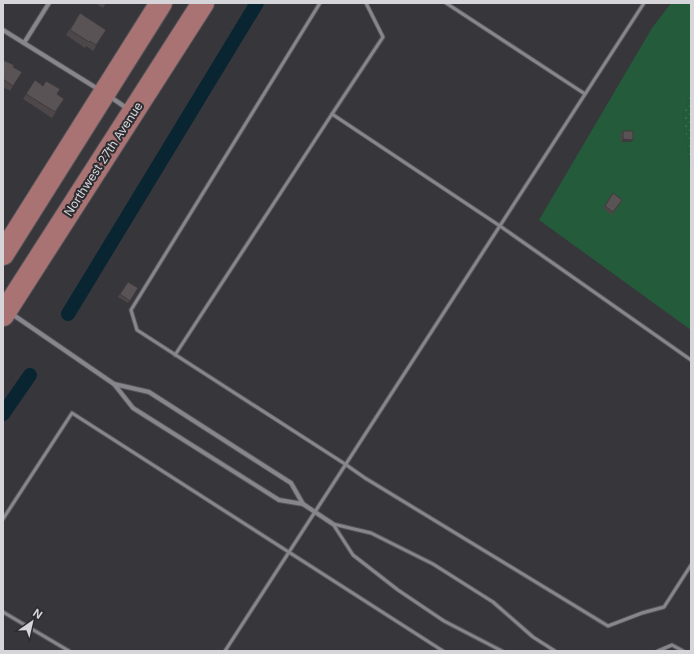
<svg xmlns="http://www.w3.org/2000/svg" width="694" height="654" viewBox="0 0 694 654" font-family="Inter,sans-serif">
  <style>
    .grass { fill: url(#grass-dots) }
    .pitch { fill: #235b3b }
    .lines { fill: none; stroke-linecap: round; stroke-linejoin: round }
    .canal { stroke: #0a2532; stroke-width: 14 }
    .lane-casing { stroke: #555459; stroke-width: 5 }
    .street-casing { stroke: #555459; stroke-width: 6 }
    .primary-casing { stroke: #555459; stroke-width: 24 }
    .lane { stroke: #87868c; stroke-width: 3 }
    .street { stroke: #87868c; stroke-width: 4 }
    .primary { stroke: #a97374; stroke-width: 22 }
    .wall { fill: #4d4749 }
    .shaded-wall { fill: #3f3a3c }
    .building { fill: #5a5355; stroke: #3f3a3c }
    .labels { text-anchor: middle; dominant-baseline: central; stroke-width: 4; stroke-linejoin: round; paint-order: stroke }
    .street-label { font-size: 12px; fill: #d6d5d9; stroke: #2c2c31 }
  </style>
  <defs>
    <pattern id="grass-dots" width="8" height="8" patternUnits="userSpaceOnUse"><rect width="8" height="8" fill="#235b3b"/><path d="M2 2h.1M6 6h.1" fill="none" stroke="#427257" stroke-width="1.8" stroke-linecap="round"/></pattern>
  </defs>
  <rect width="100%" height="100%" fill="#36363b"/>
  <polygon class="grass" points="691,91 691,171 683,117"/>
  <polygon class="pitch" points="671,3 691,3 691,91 683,117 691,171 691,330 539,220 652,28"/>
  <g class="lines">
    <g class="canal">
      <polyline points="68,314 257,3"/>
      <polyline points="3,414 30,375"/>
    </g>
    <defs>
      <g id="lane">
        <polyline points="320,3 131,310 137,330 345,464 365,478 608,626 642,613 664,607 691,565"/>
        <polyline points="446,3 585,94"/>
        <polyline points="332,114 383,37 366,3"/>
        <polyline points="175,355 332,114 500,226 691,360"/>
        <polyline points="3,519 72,413 443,651"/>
        <polyline points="333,524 371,533 433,564 493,602 533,637 555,651"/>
        <polyline points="333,524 353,555 398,590 444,621 502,651"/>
        <polyline points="3,612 69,651"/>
        <polyline points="225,651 644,3"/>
        <polyline points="658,651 672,645 683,651"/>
      </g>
      <g id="street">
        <polyline points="3,30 98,89"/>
        <polyline points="24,43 49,3"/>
        <polyline points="109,96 128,109"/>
        <polyline points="12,314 114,384 133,408 279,500 303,504 333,524"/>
        <polyline points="114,384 149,392 291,483 303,504"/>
      </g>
      <g id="primary">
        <polyline points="3,254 161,3"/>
        <polyline points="3,315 203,3"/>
      </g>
    </defs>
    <use href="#lane" class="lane-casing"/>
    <use href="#street" class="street-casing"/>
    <use href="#primary" class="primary-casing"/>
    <use href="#lane" class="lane"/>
    <use href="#street" class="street"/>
    <use href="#primary" class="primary"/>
  </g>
  <g class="wall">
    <polygon points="95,3 106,3 103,8"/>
    <polygon points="80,13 106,30 93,51 86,46 85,48 66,35"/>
    <polygon points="3,60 13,67 13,86 10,91 3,87"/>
    <polygon points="35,80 64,99 52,118 23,99"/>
    <polygon points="623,131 631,142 621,142 621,133"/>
    <polygon points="613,193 622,200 612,215 603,208"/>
    <polygon points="128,282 138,288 128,303 118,297"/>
  </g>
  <polygon class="shaded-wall" points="623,139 633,140 631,142 621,142"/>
  <g class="building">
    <polygon points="80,13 106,30 96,45 90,41 89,42 70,30"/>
    <polygon points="3,60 14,65 13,67 22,72 13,86 3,79"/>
    <polygon points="35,80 43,86 46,81 60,89 57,94 64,99 55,112 26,94"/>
    <polygon points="623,131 633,131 633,140 623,139"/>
    <polygon points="613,193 622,200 613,212 605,206"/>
    <polygon points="128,282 138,288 130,301 120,294"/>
  </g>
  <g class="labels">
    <g class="street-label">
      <text transform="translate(103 159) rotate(-57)">Northwest 27th Avenue</text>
    </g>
  </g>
  <rect width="694" height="654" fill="none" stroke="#d6d5d9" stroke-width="8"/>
  <g transform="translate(32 622) rotate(34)" stroke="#2c2c31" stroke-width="3" paint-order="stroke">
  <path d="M0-3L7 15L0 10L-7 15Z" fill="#d6d5d9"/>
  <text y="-6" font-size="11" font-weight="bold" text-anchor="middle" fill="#d6d5d9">N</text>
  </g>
</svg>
